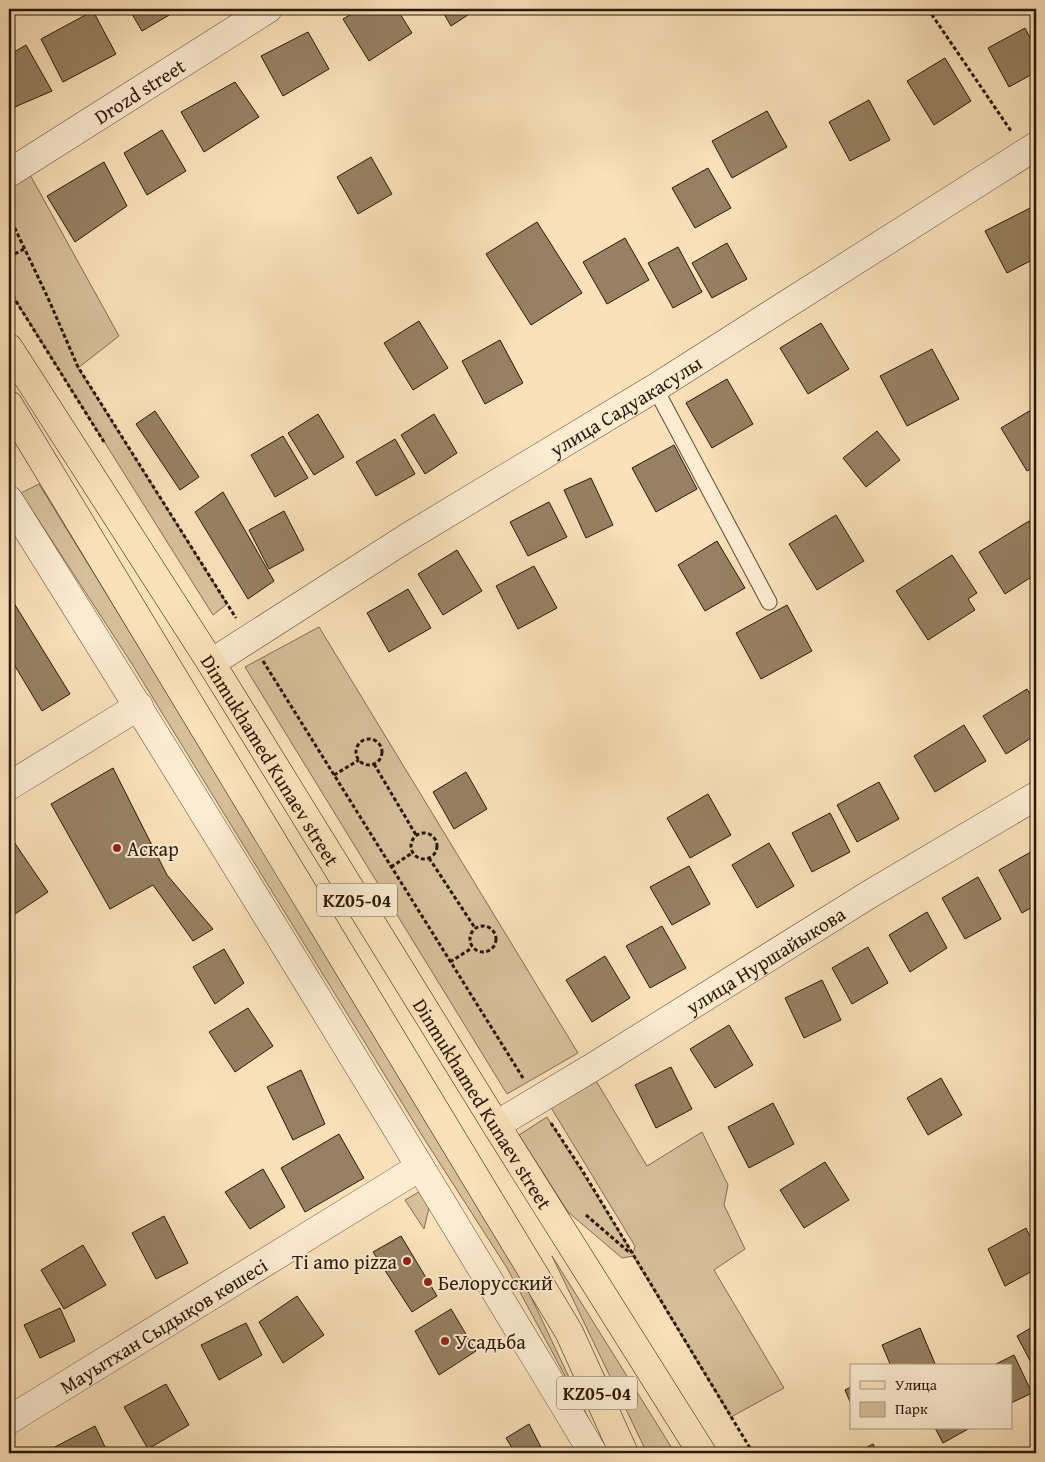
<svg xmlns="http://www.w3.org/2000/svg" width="1045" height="1462" viewBox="0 0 1045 1462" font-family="'Gentium Book Plus',serif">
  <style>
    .green { fill: #d7bf9b; stroke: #826b50 }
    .building { fill: #978063; stroke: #2c1704 }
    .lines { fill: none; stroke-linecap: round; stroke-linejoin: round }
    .lane-casing { stroke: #604a32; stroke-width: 17 }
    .street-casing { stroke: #604a32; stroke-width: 29 }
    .primary-casing { stroke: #2c1704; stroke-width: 29 }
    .path { stroke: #2c1704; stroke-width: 3; stroke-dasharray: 4 2.5; stroke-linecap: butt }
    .lane { stroke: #fcecd2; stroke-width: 15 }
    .street { stroke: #fcecd2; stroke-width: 28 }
    .primary { stroke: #fae1ba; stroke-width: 28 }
    .poi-dot { fill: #8f2418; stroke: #fcecd2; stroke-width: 2 }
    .labels { text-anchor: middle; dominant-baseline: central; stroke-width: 4; stroke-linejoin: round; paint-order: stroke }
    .shield { fill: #fcecd2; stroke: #6a5742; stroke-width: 1 }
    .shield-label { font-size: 19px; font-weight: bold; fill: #2c1704 }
    .street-label { font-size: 20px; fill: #2c1704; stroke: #fcecd2 }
    .poi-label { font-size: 20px; fill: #2c1704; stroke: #fcecd2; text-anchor: start }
  </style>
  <rect width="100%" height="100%" fill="#fae1ba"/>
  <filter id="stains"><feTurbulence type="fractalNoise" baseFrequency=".004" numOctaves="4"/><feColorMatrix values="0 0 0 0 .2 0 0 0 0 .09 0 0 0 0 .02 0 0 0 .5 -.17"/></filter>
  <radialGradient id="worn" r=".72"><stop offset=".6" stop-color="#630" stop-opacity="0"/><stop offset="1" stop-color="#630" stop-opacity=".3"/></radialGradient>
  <g class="green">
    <polygon points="9,162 24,164 119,336 78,368 227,604 213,615 9,290"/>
    <polygon points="39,484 435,1130 514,1261 593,1428 507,1268 423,1137 132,664 21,493"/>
    <polygon points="319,627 578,1053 507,1094 245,667"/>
    <polygon points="589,1069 647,1166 702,1132 728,1185 724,1205 745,1249 714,1270 784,1388 731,1417 633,1256 622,1258 568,1212 519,1135 547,1117 633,1254 635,1246 544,1096"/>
    <polygon points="424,1189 431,1199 424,1229 405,1200"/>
    <polygon points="552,1256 675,1453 647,1453"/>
  </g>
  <g class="building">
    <polygon points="129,9 174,9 176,11 142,31"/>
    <polygon points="360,9 397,9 412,33 369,61 343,19"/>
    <polygon points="441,9 477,9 451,26"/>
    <polygon points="93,11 116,54 63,82 41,39"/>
    <polygon points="1025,28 1036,49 1036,72 1009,87 988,48"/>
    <polygon points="308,32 329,69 283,96 261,56"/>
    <polygon points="26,45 52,91 10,109 9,107 9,55"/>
    <polygon points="945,58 971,101 934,125 907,81"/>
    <polygon points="235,82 259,117 204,152 181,112"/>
    <polygon points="869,100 890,140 850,161 829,122"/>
    <polygon points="767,111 787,147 732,178 712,141"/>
    <polygon points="162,130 186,171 147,195 124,153"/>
    <polygon points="371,157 392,194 358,214 337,177"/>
    <polygon points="104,162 127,206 75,242 47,196"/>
    <polygon points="708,168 731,208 695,228 672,188"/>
    <polygon points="1034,206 1036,211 1036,258 1007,273 985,231"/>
    <polygon points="537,222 582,293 531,325 486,254"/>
    <polygon points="625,238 649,280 607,304 583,262"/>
    <polygon points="727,243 747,279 712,298 692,263"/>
    <polygon points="678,247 702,292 673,308 648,263"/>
    <polygon points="419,321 448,368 413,390 384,343"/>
    <polygon points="821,323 849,369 808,394 780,348"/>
    <polygon points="500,340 523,383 485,404 462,361"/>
    <polygon points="932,349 959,399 907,426 880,376"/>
    <polygon points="727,379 753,424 712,448 686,403"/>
    <polygon points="1036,407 1036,466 1027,471 1001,428"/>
    <polygon points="155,411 199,477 180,490 136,424"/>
    <polygon points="318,414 344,457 314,475 288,433"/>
    <polygon points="434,414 457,453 425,474 401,435"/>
    <polygon points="877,431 900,460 866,487 843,458"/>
    <polygon points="283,436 308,478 275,497 251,455"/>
    <polygon points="395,439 415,474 376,496 356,462"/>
    <polygon points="674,445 697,489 656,512 632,468"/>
    <polygon points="591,478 613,525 586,538 564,490"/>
    <polygon points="223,492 274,581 248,599 195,512"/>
    <polygon points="549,502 567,537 528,556 510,522"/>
    <polygon points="284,511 304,550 269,569 249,530"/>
    <polygon points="836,515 864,561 817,590 789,544"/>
    <polygon points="1029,521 1036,532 1036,574 1005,594 979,552"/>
    <polygon points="717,541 745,588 705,611 678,565"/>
    <polygon points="457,550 482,591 443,615 418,574"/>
    <polygon points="952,555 977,593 968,599 975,610 928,640 896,591"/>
    <polygon points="534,566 557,608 518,629 496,586"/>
    <polygon points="408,589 431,628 389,652 367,613"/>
    <polygon points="9,595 70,694 42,711 9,656"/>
    <polygon points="787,605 812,651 761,679 736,633"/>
    <polygon points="1027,689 1036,704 1036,735 1006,754 983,716"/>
    <polygon points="964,725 986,761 935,792 914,756"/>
    <polygon points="113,768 167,875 213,929 193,941 153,885 110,909 51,804"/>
    <polygon points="466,772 487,809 454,829 433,792"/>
    <polygon points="879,782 899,819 857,842 837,805"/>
    <polygon points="708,794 731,835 690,858 667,818"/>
    <polygon points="830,813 850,852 812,872 792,833"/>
    <polygon points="14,842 48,892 15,914 9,904 9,845"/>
    <polygon points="769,843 794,886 757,908 732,865"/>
    <polygon points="1036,849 1036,905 1022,913 999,870"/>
    <polygon points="689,866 710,904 672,925 650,887"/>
    <polygon points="978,877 1001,919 965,939 942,898"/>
    <polygon points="927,912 947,948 910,972 889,935"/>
    <polygon points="662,926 686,968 650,988 626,946"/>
    <polygon points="868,947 888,983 852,1004 832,968"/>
    <polygon points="224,949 244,983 215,1004 193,967"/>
    <polygon points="605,956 630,998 592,1022 566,980"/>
    <polygon points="822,980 841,1020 804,1038 785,998"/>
    <polygon points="248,1008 273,1046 235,1072 209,1032"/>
    <polygon points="729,1025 753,1065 715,1088 690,1049"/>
    <polygon points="671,1067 692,1109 656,1128 635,1085"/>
    <polygon points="301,1070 325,1124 293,1140 267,1087"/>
    <polygon points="941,1078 962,1115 928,1135 907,1098"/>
    <polygon points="773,1103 794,1144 749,1168 728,1127"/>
    <polygon points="339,1134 364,1178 305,1212 281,1168"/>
    <polygon points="825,1162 849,1200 804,1228 780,1190"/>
    <polygon points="263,1169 285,1207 250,1229 225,1192"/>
    <polygon points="164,1216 188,1263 156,1279 132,1233"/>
    <polygon points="1026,1228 1036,1249 1036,1269 1005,1286 988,1249"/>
    <polygon points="401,1236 437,1296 412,1312 373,1252"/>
    <polygon points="83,1245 106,1285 64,1309 41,1270"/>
    <polygon points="297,1296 324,1335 283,1363 259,1322"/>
    <polygon points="60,1308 75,1341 40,1358 24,1325"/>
    <polygon points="451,1309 476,1351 439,1375 415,1331"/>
    <polygon points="246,1323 262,1355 219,1380 201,1345"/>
    <polygon points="1036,1325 1036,1372 1017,1336"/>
    <polygon points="920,1328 936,1366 891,1366 882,1345"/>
    <polygon points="1014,1355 1032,1393 1011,1403 1011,1366 992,1366"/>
    <polygon points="166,1384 189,1425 148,1449 124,1407"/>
    <polygon points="851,1387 851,1404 845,1390"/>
    <polygon points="529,1424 544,1453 515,1453 506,1438"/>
    <polygon points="95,1426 108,1453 53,1453 51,1449"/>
    <polygon points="935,1428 970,1428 943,1443"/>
    <polygon points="873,1444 877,1453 856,1453"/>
  </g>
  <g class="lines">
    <defs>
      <polyline id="lane" points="655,388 769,602"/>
      <g id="street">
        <path id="s1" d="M 9,173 L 268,9"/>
        <path d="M 9,500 C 207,815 401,1134 593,1453"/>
        <path id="s2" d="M 211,663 L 408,537 L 655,388 L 1036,146"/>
        <polyline points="9,786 139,706"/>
        <path id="s3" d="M 496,1125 L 593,1067 L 870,894 L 1036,796"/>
        <path id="s4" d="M 9,1420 L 420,1167"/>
      </g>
      <g id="primary">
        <path id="s5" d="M 9,348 L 211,663 L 496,1125 L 702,1453"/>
        <polyline points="9,405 569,1332 624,1453"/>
      </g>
    </defs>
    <use href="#lane" class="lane-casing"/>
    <use href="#street" class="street-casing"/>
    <use href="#primary" class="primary-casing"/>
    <g class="path">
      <polyline points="928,9 1011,131"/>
      <polyline points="9,216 48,298 78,367 236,618"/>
      <polyline points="9,257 24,249"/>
      <polyline points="9,290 104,442"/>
      <polyline points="263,661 523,1078"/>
      <circle cx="369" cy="752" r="13"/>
      <polyline points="374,764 416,835"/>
      <polyline points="334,775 359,760"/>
      <circle cx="424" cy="846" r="13"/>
      <polyline points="429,858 475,928"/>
      <polyline points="391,867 412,853"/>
      <circle cx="483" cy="939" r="13"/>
      <polyline points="450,962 472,948"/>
      <polyline points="551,1123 582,1170 753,1453"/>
      <polyline points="586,1215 630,1253"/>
    </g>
    <use href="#lane" class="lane"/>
    <use href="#street" class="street"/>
    <use href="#primary" class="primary"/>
  </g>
  <g class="poi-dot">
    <circle cx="117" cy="848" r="5"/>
    <circle cx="407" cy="1261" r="5"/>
    <circle cx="428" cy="1282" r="5"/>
    <circle cx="445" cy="1341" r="5"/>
  </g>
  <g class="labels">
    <g class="shield">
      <rect x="317" y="883.5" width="80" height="33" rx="4"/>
      <rect x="557" y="1376.5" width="80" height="33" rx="4"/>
    </g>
    <g class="shield-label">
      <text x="357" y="900">KZ05-04</text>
      <text x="597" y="1393">KZ05-04</text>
    </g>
    <g class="street-label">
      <text stroke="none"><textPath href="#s1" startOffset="154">Drozd street</textPath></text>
      <text stroke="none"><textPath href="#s2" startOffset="488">улица Садуакасулы</textPath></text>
      <text stroke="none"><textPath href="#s5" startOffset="488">Dinmukhamed Kunaev street</textPath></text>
      <text stroke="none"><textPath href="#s3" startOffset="316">улица Нуршайыкова</textPath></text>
      <text stroke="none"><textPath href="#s5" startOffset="892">Dinmukhamed Kunaev street</textPath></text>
      <text stroke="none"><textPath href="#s4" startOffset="181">Мауытхан Сыдықов көшесі</textPath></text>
    </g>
    <g class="poi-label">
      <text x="127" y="848">Аскар</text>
      <text x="397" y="1261" text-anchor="end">Ti amo pizza</text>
      <text x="438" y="1282">Белорусский</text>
      <text x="455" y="1341">Усадьба</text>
    </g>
  </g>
  <rect width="1045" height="1462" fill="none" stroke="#fae1ba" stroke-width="30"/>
  <rect x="10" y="10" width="1025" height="1442" fill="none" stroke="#2c1704" stroke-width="2.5"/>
  <rect x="15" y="15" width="1015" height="1432" fill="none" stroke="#2c1704"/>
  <rect x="850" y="1364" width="162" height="65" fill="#fcecd2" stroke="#a99780"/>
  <rect x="860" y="1381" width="25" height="8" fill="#fae1ba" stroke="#a99780"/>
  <text x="895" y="1390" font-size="15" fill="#2c1704">Улица</text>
  <rect x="860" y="1402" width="25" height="15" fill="#d7bf9b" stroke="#a99780"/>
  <text x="895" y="1414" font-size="15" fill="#2c1704">Парк</text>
  <rect width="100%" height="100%" filter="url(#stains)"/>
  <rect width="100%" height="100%" fill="url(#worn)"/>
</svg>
